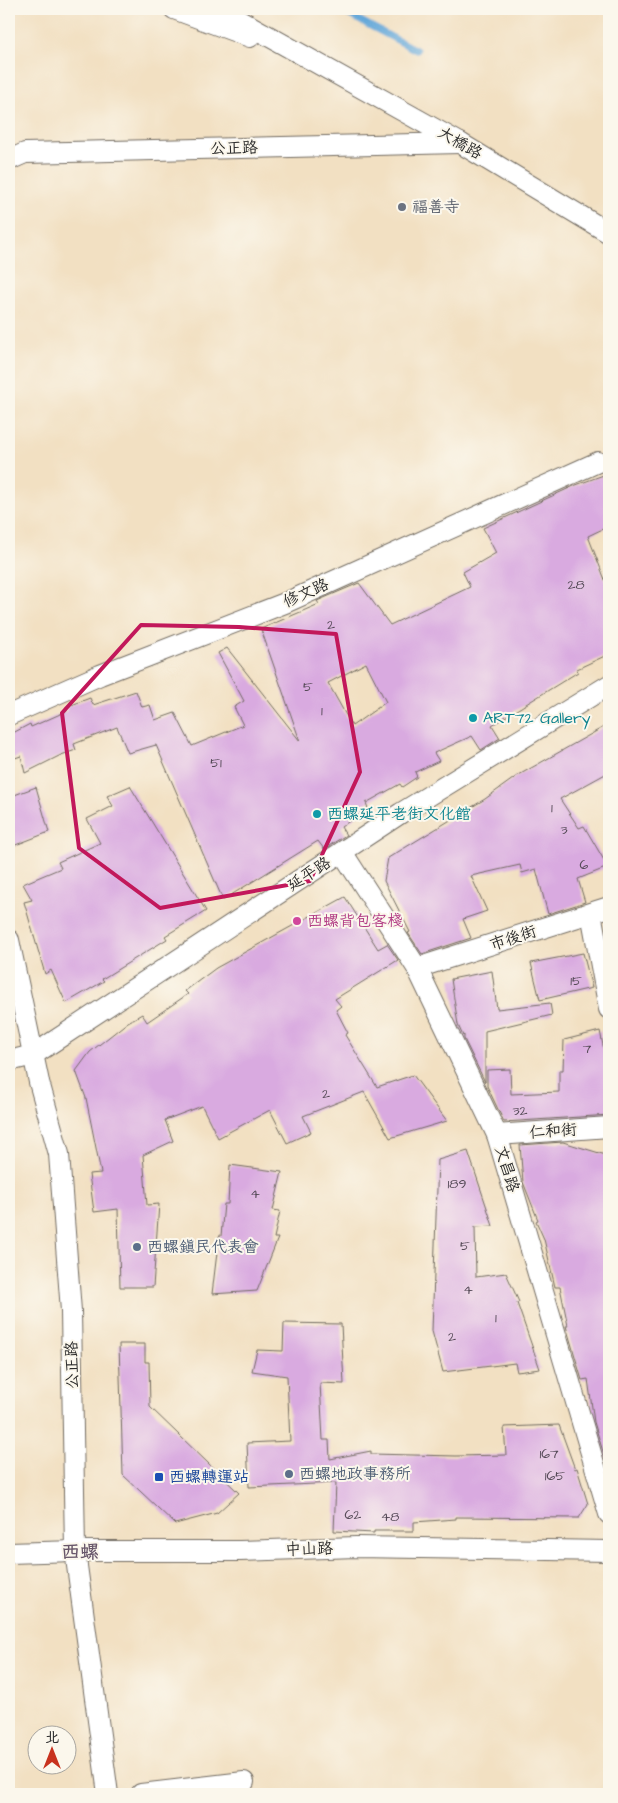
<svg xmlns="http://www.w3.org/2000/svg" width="618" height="1803" viewBox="0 0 618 1803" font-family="'Architects Daughter','LXGW WenKai TC',sans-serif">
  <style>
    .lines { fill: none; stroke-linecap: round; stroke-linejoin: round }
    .stream { stroke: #64a7d9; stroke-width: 7 }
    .building { fill: #d9aae0; fill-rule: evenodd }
    .street-casing { stroke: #716a60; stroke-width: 22 }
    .street { stroke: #fff; stroke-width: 20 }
    .marked { fill: none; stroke: #c2185b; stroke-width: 4; stroke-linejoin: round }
    .worship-dot { fill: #6b7280; stroke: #fbf7ec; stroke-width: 2 }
    .culture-dot { fill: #0f9aa8; stroke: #fbf7ec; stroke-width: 2 }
    .hotel-dot { fill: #d1479c; stroke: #fbf7ec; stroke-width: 2 }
    .service-dot { fill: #5c6f8a; stroke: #fbf7ec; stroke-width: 2 }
    .transit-dot { fill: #1a4fb4; stroke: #fbf7ec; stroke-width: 2 }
    .labels { text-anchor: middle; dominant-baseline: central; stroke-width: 4; stroke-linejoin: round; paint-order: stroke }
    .number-label { font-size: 14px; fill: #564b58 }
    .street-label { font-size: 16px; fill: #2b2b2b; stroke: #fbf7ec }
    .worship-label { font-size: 16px; fill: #5b616d; stroke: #fbf7ec; text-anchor: start }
    .culture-label { font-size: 16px; fill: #0d838f; stroke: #fbf7ec; text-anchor: start }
    .hotel-label { font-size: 16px; fill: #b23c85; stroke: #fbf7ec; text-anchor: start }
    .service-label { font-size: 16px; fill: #4e5e75; stroke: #fbf7ec; text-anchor: start }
    .transit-label { font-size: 16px; fill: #164399; stroke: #fbf7ec; text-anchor: start }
    .quarter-label { font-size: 19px; font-weight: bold; fill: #68576a; stroke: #fbf7ec }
  </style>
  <rect width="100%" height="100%" fill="#fbf7ec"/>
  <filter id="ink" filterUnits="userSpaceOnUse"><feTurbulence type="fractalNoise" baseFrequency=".02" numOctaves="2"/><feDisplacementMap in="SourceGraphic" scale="10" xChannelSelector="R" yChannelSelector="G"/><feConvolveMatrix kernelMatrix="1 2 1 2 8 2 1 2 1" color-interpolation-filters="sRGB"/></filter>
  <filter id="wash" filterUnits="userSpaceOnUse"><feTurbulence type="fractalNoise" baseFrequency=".0096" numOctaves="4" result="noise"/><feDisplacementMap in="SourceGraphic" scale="20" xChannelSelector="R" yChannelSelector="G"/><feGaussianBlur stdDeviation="1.12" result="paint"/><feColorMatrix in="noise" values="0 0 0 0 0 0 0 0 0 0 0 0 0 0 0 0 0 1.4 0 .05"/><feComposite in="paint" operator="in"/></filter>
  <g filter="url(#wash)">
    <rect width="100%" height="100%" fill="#f2e0c2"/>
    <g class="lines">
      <polyline class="stream" points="338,9 416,50"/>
    </g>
    <g id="blocks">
      <g class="building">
        <path d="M 609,473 L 609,526 L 588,536 L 609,590 L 609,654 L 577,669 L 578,672 L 492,725 L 500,738 L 481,750 L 472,736 L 434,753 L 439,761 L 415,772 L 417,777 L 402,787 L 400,784 L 366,803 L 368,808 L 341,827 L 346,835 L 324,849 L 318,841 L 223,900 L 156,745 L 128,753 L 117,727 L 74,744 L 76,750 L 61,755 L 25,773 L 21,756 L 9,760 L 9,735 L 30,724 L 31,727 L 67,711 L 66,707 L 90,698 L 93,705 L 136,691 L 142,707 L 150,705 L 155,720 L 175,713 L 192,746 L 243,725 L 234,707 L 244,701 L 218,653 L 227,648 L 300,741 L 261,629 L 319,604 L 317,601 L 359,583 L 390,625 L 470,587 L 463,572 L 496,553 L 483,528 L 576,485 ZM 366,663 L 386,702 L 352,726 L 328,683 Z"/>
        <polygon points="609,724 609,772 560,799 579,828 584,826 608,867 578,879 585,902 548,914 536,869 522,873 520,865 471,876 487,911 463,919 471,938 422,954 408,933 410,932 384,881 388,858 485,799 517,776"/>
        <polygon points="130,786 206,911 165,936 167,939 102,979 104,981 66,1003 51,970 45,974 24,902 32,900 23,884 61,868 58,862 100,843 87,819 113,806 107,796"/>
        <polygon points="36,787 49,832 13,846 9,823 9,797"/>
        <polygon points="345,897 378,949 387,944 398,960 335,999 341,1006 336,1010 348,1033 345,1035 377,1087 413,1075 447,1121 390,1138 364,1092 303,1116 311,1132 287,1143 270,1110 218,1138 202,1106 165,1120 173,1141 143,1155 147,1205 159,1204 153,1287 120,1287 118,1209 94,1212 89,1174 101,1173 86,1098 76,1071 90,1052 128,1022 142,1014 147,1022 188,994 185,991 216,968"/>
        <polygon points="583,953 592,988 540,1000 531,963"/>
        <polygon points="492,971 497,1009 550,1003 552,1015 485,1031 485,1082 464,1039 464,1035 463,1036 458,1025 451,979"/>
        <polygon points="600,1031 609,1074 609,1115 504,1122 487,1086 487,1070 510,1069 511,1094 559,1092 559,1070 563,1070 564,1040"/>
        <polygon points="563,1142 609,1156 605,1206 609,1249 609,1458 605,1458 594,1422 588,1379 582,1380 566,1326 568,1326 560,1287 555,1287 544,1239 536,1221 538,1220 523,1182 520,1145"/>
        <polygon points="468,1151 493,1226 475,1227 476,1277 506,1273 519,1302 517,1303 540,1369 517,1372 515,1363 443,1372 432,1331 438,1160"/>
        <polygon points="230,1165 282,1172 273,1210 280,1211 274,1238 278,1238 257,1291 212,1294 219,1236 221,1236 224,1204 228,1204"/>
        <polygon points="284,1323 341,1324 344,1384 320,1383 323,1440 329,1440 330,1459 371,1451 371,1454 456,1456 506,1455 504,1427 559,1425 575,1469 577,1468 588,1504 579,1518 456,1517 456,1519 414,1522 414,1531 374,1531 374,1533 334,1531 336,1483 249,1487 247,1443 290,1441 287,1376 252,1371 257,1350 283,1351"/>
        <polygon points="119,1344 145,1344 145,1362 149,1362 150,1407 239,1493 217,1513 175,1524 123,1475"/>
      </g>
    </g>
  </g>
  <g filter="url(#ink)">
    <use href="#blocks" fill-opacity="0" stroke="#716a60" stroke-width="1"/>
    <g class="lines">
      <defs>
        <g id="street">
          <polyline points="174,9 250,37"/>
          <polyline points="220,9 460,143 609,233"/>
          <polyline points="9,160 25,153 460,143"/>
          <polyline points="9,715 100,675 285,603 598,462"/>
          <polyline points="342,852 417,968 497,1135 609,1514"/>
          <polyline points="591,913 609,1009"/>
          <polyline points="9,940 39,1082 59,1154 71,1311 75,1551 108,1794"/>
          <polyline points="417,968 609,907"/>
          <polyline points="9,1061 33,1055 401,813 609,685"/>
          <polyline points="497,1135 609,1127"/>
          <polyline points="9,1553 75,1551 240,1551 356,1547 609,1551"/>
          <polyline points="141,1794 244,1782"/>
        </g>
      </defs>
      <use href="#street" class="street-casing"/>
      <use href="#street" class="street"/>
    </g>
  </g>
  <path class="marked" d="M 141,625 L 239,627 L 336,634 L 360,772 L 310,881 L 160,908 L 79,848 L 62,713 Z"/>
  <circle class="worship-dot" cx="402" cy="207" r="5"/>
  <g class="culture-dot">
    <circle cx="473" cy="718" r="5"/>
    <circle cx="317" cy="814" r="5"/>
  </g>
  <circle class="hotel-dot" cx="297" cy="921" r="5"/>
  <g class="service-dot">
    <circle cx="137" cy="1247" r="5"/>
    <circle cx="289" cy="1474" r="5"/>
  </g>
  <rect class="transit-dot" x="154" y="1472" width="10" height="10" rx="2.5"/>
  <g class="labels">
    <g class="number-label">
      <text x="576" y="585">28</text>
      <text x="331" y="625">2</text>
      <text x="308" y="687">5</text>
      <text x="322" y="711">1</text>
      <text x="216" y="763">51</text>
      <text x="552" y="808">1</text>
      <text x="564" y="830">3</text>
      <text x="584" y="865">6</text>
      <text x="576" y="981">15</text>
      <text x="587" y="1049">7</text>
      <text x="326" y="1094">2</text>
      <text x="520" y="1111">32</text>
      <text x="457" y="1184">189</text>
      <text x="255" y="1194">4</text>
      <text x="465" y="1246">5</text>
      <text x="468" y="1290">4</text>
      <text x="496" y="1318">1</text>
      <text x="452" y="1337">2</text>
      <text x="549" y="1454">167</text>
      <text x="555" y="1476">165</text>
      <text x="353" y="1515">62</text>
      <text x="390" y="1517">48</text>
    </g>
    <g class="street-label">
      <text transform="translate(460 143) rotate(30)">大橋路</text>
      <text transform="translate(234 148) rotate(-1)">公正路</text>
      <text transform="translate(306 593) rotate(-24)">修文路</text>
      <text transform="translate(309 874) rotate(-33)">延平路</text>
      <text transform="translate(513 938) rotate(-18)">市後街</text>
      <text transform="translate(553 1131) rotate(-4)">仁和街</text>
      <text transform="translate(507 1169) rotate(73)">文昌路</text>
      <text transform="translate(72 1365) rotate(-91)">公正路</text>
      <text transform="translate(309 1549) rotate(-2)">中山路</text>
    </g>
    <g class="worship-label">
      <text x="412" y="207">福善寺</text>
    </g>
    <g class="culture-label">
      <text x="483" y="718">ART72 Gallery</text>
      <text x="327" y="814">西螺延平老街文化館</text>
    </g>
    <g class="hotel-label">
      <text x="307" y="921">西螺背包客棧</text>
    </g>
    <g class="service-label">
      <text x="147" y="1247">西螺鎮民代表會</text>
      <text x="299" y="1474">西螺地政事務所</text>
    </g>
    <g class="transit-label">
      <text x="169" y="1477">西螺轉運站</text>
    </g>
    <g class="quarter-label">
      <text x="80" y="1552">西螺</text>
    </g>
  </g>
  <rect width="618" height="1803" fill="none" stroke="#fbf7ec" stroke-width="30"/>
  <g transform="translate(52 1750)"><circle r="24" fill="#fbf7ec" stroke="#a8a59f"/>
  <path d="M0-4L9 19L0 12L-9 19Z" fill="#c8321e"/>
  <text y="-8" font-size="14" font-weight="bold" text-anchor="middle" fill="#2b2b2b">北</text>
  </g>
</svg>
